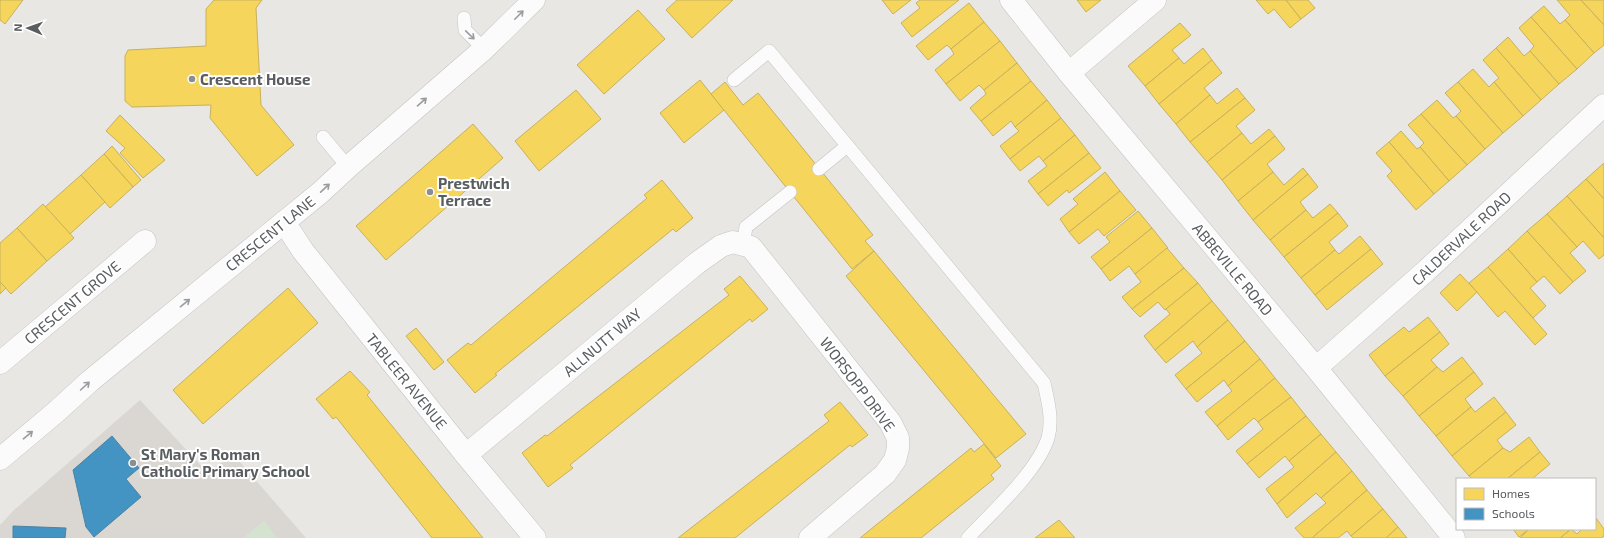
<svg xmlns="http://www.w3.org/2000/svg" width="1604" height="538" viewBox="0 0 1604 538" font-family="'Exo 2',sans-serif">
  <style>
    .education { fill: #dad7d3 }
    .green { fill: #d4e3d0 }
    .homes { fill: #f6d55c; stroke: #c7b15d }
    .schools { fill: #4393c3; stroke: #4a83a5 }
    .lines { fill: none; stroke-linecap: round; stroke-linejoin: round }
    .service-casing { stroke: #c5c4c4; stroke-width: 14 }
    .minor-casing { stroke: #c5c4c4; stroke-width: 23 }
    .tertiary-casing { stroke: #c5c4c4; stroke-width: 23 }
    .service { stroke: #fcfbfb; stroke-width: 13 }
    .minor { stroke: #fcfbfb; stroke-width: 22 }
    .tertiary { stroke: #fcfbfb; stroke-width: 22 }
    .oneway { stroke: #9b9c9e }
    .poi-dot { fill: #8c8d8e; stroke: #fff; stroke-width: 1.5 }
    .labels { text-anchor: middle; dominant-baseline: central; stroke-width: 4; stroke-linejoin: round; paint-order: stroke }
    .poi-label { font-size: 15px; font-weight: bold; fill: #5a5d60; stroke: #fff; text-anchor: start }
    .street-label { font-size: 15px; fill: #5a5d60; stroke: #fff }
  </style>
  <rect width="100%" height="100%" fill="#e9e7e3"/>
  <polygon class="education" points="140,400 208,473 233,454 306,538 0,538 0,525 13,511"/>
  <polygon class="green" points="264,521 277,538 243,538"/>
  <g class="homes">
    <polygon points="0,0 23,0 5,24 0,20"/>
    <polygon points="214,0 262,0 256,8 261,105 294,145 257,176 210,118 211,105 132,107 125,101 125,56 128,50 206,46 206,9"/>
    <polygon points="677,0 733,0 692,38 666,10"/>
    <polygon points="882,0 911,0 893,14"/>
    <polygon points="920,0 959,0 912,37 901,23 920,8 916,3"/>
    <polygon points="1077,0 1101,0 1086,12"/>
    <polygon points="1256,0 1286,0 1301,19 1290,28 1274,9 1268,14"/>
    <polygon points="1286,0 1308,0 1315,8 1301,19"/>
    <polygon points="1557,0 1581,0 1604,25 1604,45 1594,53 1565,20 1570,15"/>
    <polygon points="1581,0 1604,0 1604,25"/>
    <polygon points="969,3 984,22 951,49 947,45 928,60 916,46"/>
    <polygon points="1544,6 1560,24 1565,20 1594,53 1577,69 1531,17"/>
    <polygon points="638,10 665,39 604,94 577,65"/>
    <polygon points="1531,17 1577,69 1559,84 1530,51 1534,46 1519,28"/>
    <polygon points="984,22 1000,41 946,84 935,70 954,54 951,49"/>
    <polygon points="1180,23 1191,35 1172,50 1179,58 1145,86 1128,66"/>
    <polygon points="1508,37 1524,56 1530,51 1559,84 1541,100 1496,48"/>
    <polygon points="1000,41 1017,63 984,90 979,85 960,101 946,84"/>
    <polygon points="1203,48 1212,60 1159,104 1145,86 1179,58 1184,64"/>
    <polygon points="1496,48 1541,100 1523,116 1494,82 1499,78 1483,60"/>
    <polygon points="1212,60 1222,73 1204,88 1210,95 1176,124 1159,104"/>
    <polygon points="1017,63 1031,81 981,121 970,108 986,94 984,90"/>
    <polygon points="1473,69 1489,87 1494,82 1523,116 1503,133 1458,82"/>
    <polygon points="700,80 724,110 684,143 660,113"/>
    <polygon points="1031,81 1047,100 1015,127 1011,121 993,136 981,121"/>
    <polygon points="725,82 743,105 758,93 873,235 865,241 874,251 852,269 711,94"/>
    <polygon points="1458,82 1503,133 1485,149 1456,116 1461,111 1445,93"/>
    <polygon points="1237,88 1245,98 1190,142 1176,124 1210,95 1217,104"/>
    <polygon points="576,90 601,119 539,171 515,141"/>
    <polygon points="1245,98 1255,110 1236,126 1242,133 1207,162 1190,142"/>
    <polygon points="1047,100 1061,118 1010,159 1000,146 1019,131 1015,127"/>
    <polygon points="1437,100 1453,118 1456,116 1485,149 1467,165 1421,114"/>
    <polygon points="1421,114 1467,165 1449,181 1420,147 1424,143 1408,125"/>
    <polygon points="120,115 165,160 143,178 120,153 125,148 106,131"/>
    <polygon points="1061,118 1075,135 1043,161 1039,156 1020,171 1010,159"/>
    <polygon points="473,124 503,158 386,260 356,226"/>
    <polygon points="1269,129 1275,136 1222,180 1207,162 1242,133 1251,144"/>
    <polygon points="1401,131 1417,149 1420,147 1449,181 1434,194 1389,142"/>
    <polygon points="1075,135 1089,153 1038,194 1028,181 1047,166 1043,161"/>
    <polygon points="1275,136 1285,149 1267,164 1273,172 1238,201 1222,180"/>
    <polygon points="1389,142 1434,194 1416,210 1387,176 1392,171 1376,153"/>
    <polygon points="112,146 141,180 133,187 104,154"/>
    <polygon points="1089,153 1101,168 1069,193 1067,190 1048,206 1038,194"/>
    <polygon points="104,154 133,187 110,208 81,175"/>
    <polygon points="1604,163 1604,199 1586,179"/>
    <polygon points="1303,168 1308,174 1253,220 1238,201 1273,172 1284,185"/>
    <polygon points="1105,172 1120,191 1069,232 1060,219 1078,204 1073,199"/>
    <polygon points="1308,174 1318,187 1300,202 1306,210 1270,240 1253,220"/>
    <polygon points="81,175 105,202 70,234 45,207"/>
    <polygon points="1586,179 1604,199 1604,238 1567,196"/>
    <polygon points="662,180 693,218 676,232 673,229 495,374 497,375 475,393 447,360 468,343 471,345 647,198 644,195"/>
    <polygon points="1120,191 1136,210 1104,236 1098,229 1079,244 1069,232"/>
    <polygon points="1567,196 1604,238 1604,255 1599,259 1583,241 1577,247 1547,214"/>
    <polygon points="43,204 74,238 47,261 17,228"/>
    <polygon points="1330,204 1338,213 1284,257 1270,240 1306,210 1313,218"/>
    <polygon points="1138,211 1152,228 1101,269 1091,257 1110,242 1106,237"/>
    <polygon points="1338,213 1348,226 1329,242 1335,250 1301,278 1284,257"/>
    <polygon points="1547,214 1577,247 1570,253 1586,271 1573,282 1527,231"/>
    <polygon points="17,228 47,261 11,294 0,282 0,243"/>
    <polygon points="1152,228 1168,248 1135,274 1129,266 1110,281 1101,269"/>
    <polygon points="1527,231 1573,282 1560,294 1544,276 1537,282 1508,249"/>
    <polygon points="1360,236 1371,249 1315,295 1301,278 1335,250 1339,254"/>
    <polygon points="1167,248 1184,268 1132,309 1122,297 1141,282 1135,274"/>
    <polygon points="1371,249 1383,264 1327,310 1315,295"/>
    <polygon points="1508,249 1537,282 1530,288 1546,306 1533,318 1488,267"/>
    <polygon points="874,251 1026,434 996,458 846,276"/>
    <polygon points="1488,267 1547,334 1535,345 1505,311 1498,317 1469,283"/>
    <polygon points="1184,268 1198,283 1165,310 1158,302 1140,317 1132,309"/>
    <polygon points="1460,274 1477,292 1457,311 1440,293"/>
    <polygon points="740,276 768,309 752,322 750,319 570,465 573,468 548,487 522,453 545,435 547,436 729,295 724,289"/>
    <polygon points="0,282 6,288 0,294"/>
    <polygon points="1198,283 1212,301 1155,350 1144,336 1170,314 1166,309"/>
    <polygon points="288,288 318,323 203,424 173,390"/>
    <polygon points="1212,301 1228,320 1197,347 1193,341 1166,363 1155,350"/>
    <polygon points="1428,317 1440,332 1385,376 1369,355 1404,327 1409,332"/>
    <polygon points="1228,320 1245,341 1186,389 1175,375 1202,353 1197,347"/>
    <polygon points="416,328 444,362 434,370 406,336"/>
    <polygon points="1440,332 1449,344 1431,360 1437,367 1403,396 1385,376"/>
    <polygon points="1245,341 1260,359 1228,386 1224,380 1197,402 1186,389"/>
    <polygon points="1462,357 1474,372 1419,416 1403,396 1437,367 1443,372"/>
    <polygon points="1260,359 1275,378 1217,426 1205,412 1232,391 1228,386"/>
    <polygon points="350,371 370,392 367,395 483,538 432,538 336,417 333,419 316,399"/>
    <polygon points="1474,372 1483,384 1465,399 1471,407 1436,436 1419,416"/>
    <polygon points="1275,378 1291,397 1258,422 1254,418 1228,440 1217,426"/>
    <polygon points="1291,397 1306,416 1247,464 1236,451 1263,429 1258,422"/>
    <polygon points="1494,397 1506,412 1452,456 1436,436 1471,407 1475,412"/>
    <polygon points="840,402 868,435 852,447 850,445 735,538 678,538 829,421 824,415"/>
    <polygon points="1506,412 1516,425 1497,440 1503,448 1469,476 1452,456"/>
    <polygon points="1306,416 1321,434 1289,461 1285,456 1259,478 1247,464"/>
    <polygon points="1321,434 1336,452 1277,504 1266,489 1294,467 1289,461"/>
    <polygon points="1529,437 1540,452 1507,479 1472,479 1469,476 1503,448 1510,452"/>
    <polygon points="984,444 1001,466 991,475 994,479 921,538 860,538 971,448 974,452"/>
    <polygon points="1336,452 1352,471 1321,498 1316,493 1287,518 1277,504"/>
    <polygon points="1540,452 1550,464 1532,479 1507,479"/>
    <polygon points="1352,471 1367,490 1312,538 1304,538 1295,528 1326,503 1321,498"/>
    <polygon points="1367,490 1383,509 1351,536 1347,531 1338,538 1312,538"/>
    <polygon points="1383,509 1398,527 1386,538 1353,538 1351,536"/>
    <polygon points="1596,518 1604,529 1604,536 1601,538 1560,538 1571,529 1577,534 1582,529 1595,529"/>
    <polygon points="1059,520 1075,538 1035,538"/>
    <polygon points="1398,527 1407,538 1386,538"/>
    <polygon points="1513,529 1529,529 1519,537"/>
    <polygon points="1529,529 1571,529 1560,538 1520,538"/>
  </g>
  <g class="schools">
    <polygon points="112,436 139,468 126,479 141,497 94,537 86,527 73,470"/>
    <polygon points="13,526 66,528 65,538 13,538"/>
  </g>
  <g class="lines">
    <defs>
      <g id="service">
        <polyline points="464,18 465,30 484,49"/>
        <path d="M 734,80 L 769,51 L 1044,383 C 1048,401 1053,420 1048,438 C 1037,472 993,511 968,538"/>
        <polyline points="323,137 348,167"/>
        <polyline points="819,169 847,146"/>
        <polyline points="743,244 746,227 790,192"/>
      </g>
      <g id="minor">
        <polyline points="1069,73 1155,0"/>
        <polyline points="284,222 303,251 466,455 535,538"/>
        <polyline points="0,363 145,241"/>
        <polyline points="1316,368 1427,270 1604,105"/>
        <polyline points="466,455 697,263 721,246 733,242 751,247 890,422 898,438 898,448 895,460 885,474 810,538"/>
        <polyline points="0,459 56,412 90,381 321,192 348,167 484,49 534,0"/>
      </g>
      <polyline id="tertiary" points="1011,0 1069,73 1316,368 1454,538"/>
    </defs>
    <use href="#service" class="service-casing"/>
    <use href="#minor" class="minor-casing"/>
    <use href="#tertiary" class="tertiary-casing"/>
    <use href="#service" class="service"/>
    <use href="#minor" class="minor"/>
    <use href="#tertiary" class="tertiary"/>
  </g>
  <defs><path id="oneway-shaft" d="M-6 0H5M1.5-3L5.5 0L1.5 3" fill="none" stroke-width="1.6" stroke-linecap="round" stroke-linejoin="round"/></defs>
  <g class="oneway">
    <use href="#oneway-shaft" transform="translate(519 15) rotate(-45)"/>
    <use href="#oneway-shaft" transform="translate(470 35) rotate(44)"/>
    <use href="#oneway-shaft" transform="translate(422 102) rotate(-41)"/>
    <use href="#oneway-shaft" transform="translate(325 188) rotate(-43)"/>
    <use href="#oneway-shaft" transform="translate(185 303) rotate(-39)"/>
    <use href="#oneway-shaft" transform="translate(85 386) rotate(-42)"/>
    <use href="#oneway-shaft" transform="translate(28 435) rotate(-40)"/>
  </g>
  <g class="poi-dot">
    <circle cx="192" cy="79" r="4"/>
    <circle cx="430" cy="192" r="4"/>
    <circle cx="133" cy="463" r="4"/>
  </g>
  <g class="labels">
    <g class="poi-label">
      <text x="200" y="79">Crescent House</text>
      <text x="438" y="183">Prestwich<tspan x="438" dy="17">Terrace</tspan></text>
      <text x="141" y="454">St Mary's Roman<tspan x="141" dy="17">Catholic Primary School</tspan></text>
    </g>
    <g class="street-label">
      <text transform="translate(270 233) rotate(-39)">CRESCENT LANE</text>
      <text transform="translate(1461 238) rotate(-43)">CALDERVALE ROAD</text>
      <text transform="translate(1233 269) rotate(50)">ABBEVILLE ROAD</text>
      <text transform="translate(72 302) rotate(-40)">CRESCENT GROVE</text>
      <text transform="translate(602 342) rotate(-40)">ALLNUTT WAY</text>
      <text transform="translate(407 381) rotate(51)">TABLEER AVENUE</text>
      <text transform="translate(858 384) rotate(53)">WORSOPP DRIVE</text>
    </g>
  </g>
  <rect x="1456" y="478" width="140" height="52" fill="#ffffff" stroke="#bdbebf"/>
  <rect x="1464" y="488" width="20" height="12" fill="#f6d55c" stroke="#bdbebf"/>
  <text x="1492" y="498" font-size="12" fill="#5a5d60">Homes</text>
  <rect x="1464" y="508" width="20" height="12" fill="#4393c3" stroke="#bdbebf"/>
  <text x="1492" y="518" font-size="12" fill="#5a5d60">Schools</text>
  <g transform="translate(28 28) rotate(272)" stroke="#ffffff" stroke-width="3" paint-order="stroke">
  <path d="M0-3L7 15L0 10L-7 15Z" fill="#5a5d60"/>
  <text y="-6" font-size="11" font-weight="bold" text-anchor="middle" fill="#5a5d60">N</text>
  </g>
</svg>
